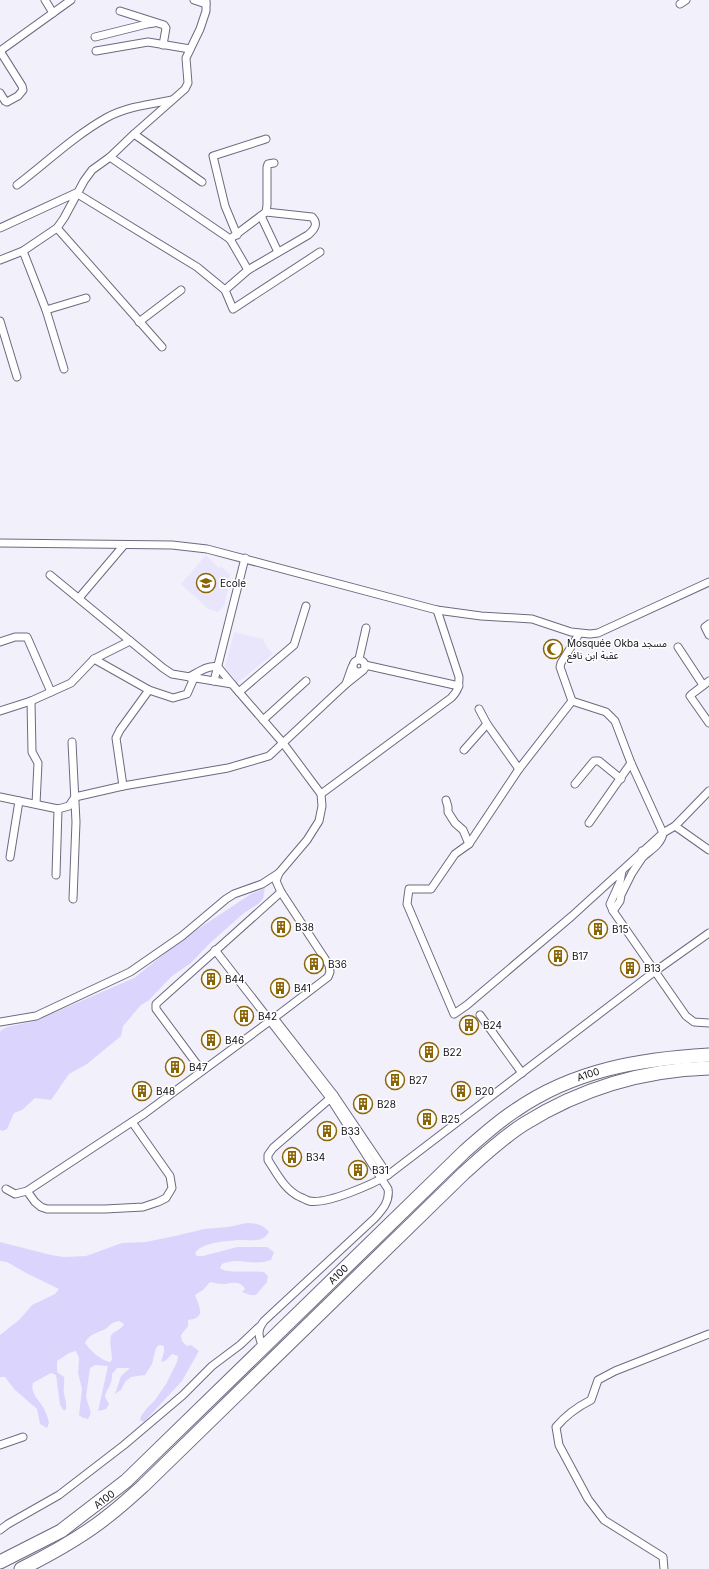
<svg xmlns="http://www.w3.org/2000/svg" width="709" height="1569" viewBox="0 0 709 1569" font-family="Inter,'Noto Sans Arabic',sans-serif">
  <style>
    .built { fill: #e9e6fb }
    .green { fill: #dbd5fe; fill-rule: evenodd }
    .lines { fill: none; stroke-linecap: round; stroke-linejoin: round }
    .minor-casing { stroke: #6d6a80; stroke-width: 9 }
    .motorway-casing { stroke: #6d6a80; stroke-width: 15 }
    .minor { stroke: #fff; stroke-width: 7 }
    .motorway { stroke: #fff; stroke-width: 13 }
    .labels { text-anchor: middle; dominant-baseline: central; stroke-width: 3; stroke-linejoin: round; paint-order: stroke }
    .poi-label { font-size: 10px; fill: #100f17; stroke: #fff; text-anchor: start }
    .street-label { font-size: 10px; fill: #100f17; stroke: #fff }
  </style>
  <rect width="100%" height="100%" fill="#f2f1fb"/>
  <g class="built">
    <polygon points="206,555 219,568 220,566 231,575 228,580 230,581 224,606 218,612 208,609 181,584"/>
    <polygon points="234,632 264,639 264,641 267,647 273,654 237,683 225,667"/>
  </g>
  <g class="green">
    <polygon points="265,888 263,899 258,904 244,913 210,943 191,963 172,976 148,1001 141,1005 123,1026 121,1036 87,1064 69,1074 51,1100 35,1098 22,1110 14,1113 7,1129 3,1131 0,1130 0,1033 1,1030 7,1027 35,1021 134,978 174,946 204,925 251,894"/>
    <path d="M 247,1223 C 256,1223 264,1225 269,1232 C 267,1234 266,1236 265,1237 C 258,1242 247,1240 239,1240 C 226,1241 203,1242 195,1253 L 197,1256 L 203,1256 L 237,1247 L 267,1247 L 274,1252 L 271,1260 C 252,1267 239,1256 222,1264 L 220,1268 C 226,1274 253,1270 264,1272 L 268,1276 L 267,1282 L 256,1295 L 250,1295 L 242,1292 L 245,1289 C 240,1280 232,1283 224,1284 C 219,1284 214,1283 210,1282 L 203,1290 L 195,1295 C 199,1306 207,1318 188,1320 L 188,1326 L 181,1335 L 182,1341 L 187,1346 L 191,1345 L 199,1351 L 182,1381 L 144,1422 L 140,1420 L 141,1416 L 147,1408 L 155,1400 L 166,1384 L 177,1362 L 178,1356 L 172,1354 L 165,1361 L 161,1362 L 164,1352 L 164,1346 L 159,1345 L 156,1348 L 152,1364 L 145,1375 L 131,1377 L 125,1382 L 121,1390 L 115,1394 L 121,1376 L 130,1368 L 117,1368 L 112,1374 C 112,1387 107,1387 105,1397 L 109,1404 L 106,1409 L 98,1411 L 108,1366 L 95,1365 L 90,1368 L 86,1397 L 91,1413 L 88,1419 L 83,1418 L 79,1415 L 82,1389 L 78,1373 L 79,1358 L 76,1351 L 69,1353 L 57,1361 L 57,1372 L 64,1377 C 65,1382 63,1387 64,1393 C 65,1399 67,1403 66,1409 L 64,1411 L 60,1405 L 56,1375 L 51,1373 L 33,1383 C 30,1392 38,1399 43,1407 C 46,1412 48,1417 49,1423 L 47,1428 L 40,1424 L 37,1409 L 14,1389 L 5,1377 L 0,1377 L 0,1335 L 19,1320 L 32,1305 L 55,1294 L 59,1289 L 26,1273 L 7,1262 L 0,1261 L 0,1242 L 51,1255 L 64,1257 L 86,1256 L 122,1243 L 145,1242 L 175,1236 L 204,1229 L 228,1227 ZM 119,1321 L 124,1324 C 122,1329 115,1331 111,1335 C 109,1344 112,1351 112,1360 L 110,1362 C 99,1359 91,1351 85,1343 C 89,1333 99,1333 107,1328 C 111,1324 113,1322 119,1321 Z"/>
  </g>
  <g class="lines">
    <defs>
      <g id="minor">
        <polyline points="45,0 53,13"/>
        <polyline points="194,0 206,4"/>
        <polyline points="680,4 686,0"/>
        <polyline points="120,11 164,25 166,28 163,45"/>
        <polyline points="95,37 147,24 154,23"/>
        <polyline points="0,51 71,0"/>
        <polyline points="0,51 22,86 23,90 18,96 7,102 5,101 0,93"/>
        <polyline points="96,51 148,42 190,49"/>
        <polyline points="134,134 202,182"/>
        <polyline points="110,157 230,239 266,212 267,205 267,167 268,164 274,163"/>
        <path d="M 17,185 C 46,163 74,136 106,118 C 126,107 150,104 172,100"/>
        <polyline points="261,216 278,252"/>
        <polyline points="0,228 76,193 197,267 225,290 248,270 230,239"/>
        <polyline points="57,228 162,347"/>
        <polyline points="237,235 225,206 213,156 266,139"/>
        <polyline points="23,251 46,310 64,369"/>
        <polyline points="0,260 23,251 57,228 64,218 84,181 92,170 110,157 134,134 185,89 188,83 186,58 200,29 206,11 206,0"/>
        <path d="M 248,270 L 308,235 C 314,230 319,224 312,217 L 266,212"/>
        <polyline points="225,290 233,309 320,252"/>
        <polyline points="46,310 86,298"/>
        <polyline points="0,321 17,377"/>
        <polyline points="139,322 181,290"/>
        <polyline points="0,543 172,545 207,549 437,610 481,616 532,619 571,632 590,634 598,633 709,582"/>
        <polyline points="79,598 124,545"/>
        <polyline points="709,624 705,627 709,635"/>
        <polyline points="0,642 15,637 27,637 51,692"/>
        <polyline points="678,647 703,685"/>
        <polyline points="94,659 149,690 173,698 187,694 194,678"/>
        <polyline points="359,659 366,628"/>
        <circle cx="359" cy="666" r="6"/>
        <polyline points="365,665 459,686"/>
        <polyline points="352,667 346,684 361,672"/>
        <path d="M 189,677 C 197,673 209,664 218,667 L 232,684"/>
        <polyline points="214,681 245,558"/>
        <polyline points="709,681 692,694 690,696 709,723"/>
        <polyline points="239,692 294,645 306,606"/>
        <polyline points="31,701 32,752 38,763 36,804"/>
        <polyline points="572,701 519,769 469,844 455,854 431,889 409,889 407,904 454,1014 467,1005 572,916 663,833 675,826 709,791"/>
        <path d="M 572,701 L 606,712 L 615,721 L 631,763 L 663,833 C 662,843 651,850 644,856"/>
        <polyline points="572,701 560,667 561,663 579,634"/>
        <polyline points="479,709 487,724 519,769"/>
        <polyline points="0,711 31,701 71,683 94,659 130,641"/>
        <polyline points="263,720 306,681"/>
        <polyline points="72,742 76,822 73,899"/>
        <polyline points="464,750 487,724"/>
        <polyline points="575,784 594,761 599,761 621,779"/>
        <polyline points="123,786 116,738 120,730 149,690"/>
        <path d="M 321,794 L 451,698 C 458,691 459,687 459,677 L 437,610"/>
        <polyline points="0,797 58,809 69,806 75,797 123,786 228,768 269,756 346,684"/>
        <polyline points="446,800 448,807 448,812 455,823 463,830 469,844"/>
        <polyline points="589,823 631,763"/>
        <polyline points="675,826 709,850"/>
        <polyline points="10,857 19,801"/>
        <polyline points="622,871 620,882 610,904 613,911 686,1016 694,1022 709,1023"/>
        <polyline points="56,875 58,809"/>
        <polyline points="613,911 620,901 621,895 632,873 642,858 642,851"/>
        <path d="M 215,950 L 330,1098 L 388,1189 C 390,1201 383,1209 375,1218 L 264,1321 C 257,1330 258,1336 263,1347"/>
        <polyline points="480,1015 522,1073"/>
        <polyline points="274,1018 334,1095 388,1175"/>
        <polyline points="0,1022 36,1016 130,972 182,936 226,899 234,894 262,884 279,873"/>
        <polyline points="202,1071 156,1009 156,1004 281,892"/>
        <path d="M 334,1095 L 273,1148 L 268,1155 L 268,1160 C 277,1174 285,1190 300,1197 C 303,1198 306,1200 309,1201 C 326,1205 373,1184 388,1175 L 654,972 L 709,933"/>
        <polyline points="6,1189 15,1194 27,1191 144,1114 274,1018 328,977 330,972 329,965 281,892 276,881 279,873 307,840 319,821 322,806 321,794 283,743 232,684 172,674 163,668 50,575"/>
        <polyline points="27,1191 35,1202 41,1207 47,1209 105,1209 143,1207 158,1202 166,1198 172,1188 170,1176 132,1122"/>
        <polyline points="0,1445 23,1437"/>
        <polyline points="0,1530 8,1524 59,1495 124,1445 183,1395 212,1366 240,1345 259,1327"/>
        <path d="M 664,1569 L 663,1557 L 604,1520 L 588,1499 L 559,1445 L 556,1427 C 566,1415 577,1407 591,1400 L 598,1380 L 615,1371 L 709,1334"/>
      </g>
      <g id="motorway">
        <path d="M 0,1562 L 61,1531 L 126,1481 L 464,1152 C 481,1137 497,1122 516,1110 C 574,1070 640,1059 709,1055"/>
        <path d="M 21,1569 C 51,1554 82,1537 108,1516 C 120,1507 132,1496 143,1486 L 464,1173 C 483,1156 502,1138 524,1124 C 580,1089 643,1070 709,1068"/>
      </g>
    </defs>
    <use href="#minor" class="minor-casing"/>
    <use href="#motorway" class="motorway-casing"/>
    <use href="#minor" class="minor"/>
    <use href="#motorway" class="motorway"/>
  </g>
  <defs>
    <symbol id="school-ring" viewBox="-11 -11 22 22"><circle r="9.5" fill="#fff" stroke="#8b6404" stroke-width="1.5"/><path d="M0-5L7-2L0 1L-7-2ZM-4 1L0 2.5L4 1V4Q0 6-4 4Z" fill="#8b6404"/></symbol>
    <symbol id="mosque-ring" viewBox="-11 -11 22 22"><circle r="9.5" fill="#fff" stroke="#8b6404" stroke-width="1.5"/><path d="M3.5-4.9A6 6 0 1 0 3.5 4.9A5 5 0 1 1 3.5-4.9Z" fill="#8b6404"/></symbol>
    <symbol id="building-ring" viewBox="-11 -11 22 22"><circle r="9.5" fill="#fff" stroke="#8b6404" stroke-width="1.5"/><path d="M-4-6H4V6H1V3H-1V6H-4ZM-2.5-4.3h1.7v1.8h-1.7ZM.8-4.3h1.7v1.8H.8ZM-2.5-1h1.7V.8h-1.7ZM.8-1h1.7V.8H.8Z" fill="#8b6404"/></symbol>
  </defs>
  <g fill-rule="evenodd">
    <use href="#school-ring" x="195" y="572" width="22" height="22"/>
    <use href="#mosque-ring" x="542" y="638" width="22" height="22"/>
    <use href="#building-ring" x="270" y="916" width="22" height="22"/>
    <use href="#building-ring" x="587" y="918" width="22" height="22"/>
    <use href="#building-ring" x="547" y="945" width="22" height="22"/>
    <use href="#building-ring" x="303" y="953" width="22" height="22"/>
    <use href="#building-ring" x="619" y="957" width="22" height="22"/>
    <use href="#building-ring" x="200" y="968" width="22" height="22"/>
    <use href="#building-ring" x="269" y="977" width="22" height="22"/>
    <use href="#building-ring" x="233" y="1005" width="22" height="22"/>
    <use href="#building-ring" x="458" y="1014" width="22" height="22"/>
    <use href="#building-ring" x="200" y="1029" width="22" height="22"/>
    <use href="#building-ring" x="418" y="1041" width="22" height="22"/>
    <use href="#building-ring" x="164" y="1056" width="22" height="22"/>
    <use href="#building-ring" x="384" y="1069" width="22" height="22"/>
    <use href="#building-ring" x="131" y="1080" width="22" height="22"/>
    <use href="#building-ring" x="450" y="1080" width="22" height="22"/>
    <use href="#building-ring" x="352" y="1093" width="22" height="22"/>
    <use href="#building-ring" x="416" y="1108" width="22" height="22"/>
    <use href="#building-ring" x="316" y="1120" width="22" height="22"/>
    <use href="#building-ring" x="281" y="1146" width="22" height="22"/>
    <use href="#building-ring" x="347" y="1159" width="22" height="22"/>
  </g>
  <g class="labels">
    <g class="poi-label">
      <text x="220" y="583">Ecole</text>
      <text x="567" y="643">Mosquée Okba مسجد<tspan x="567" dy="12">عقبة ابن نافع</tspan></text>
      <text x="295" y="927">B38</text>
      <text x="612" y="929">B15</text>
      <text x="572" y="956">B17</text>
      <text x="328" y="964">B36</text>
      <text x="644" y="968">B13</text>
      <text x="225" y="979">B44</text>
      <text x="294" y="988">B41</text>
      <text x="258" y="1016">B42</text>
      <text x="483" y="1025">B24</text>
      <text x="225" y="1040">B46</text>
      <text x="443" y="1052">B22</text>
      <text x="189" y="1067">B47</text>
      <text x="409" y="1080">B27</text>
      <text x="156" y="1091">B48</text>
      <text x="475" y="1091">B20</text>
      <text x="377" y="1104">B28</text>
      <text x="441" y="1119">B25</text>
      <text x="341" y="1131">B33</text>
      <text x="306" y="1157">B34</text>
      <text x="372" y="1170">B31</text>
    </g>
    <g class="street-label">
      <text transform="translate(588 1074) rotate(-18)">A100</text>
      <text transform="translate(338 1274) rotate(-44)">A100</text>
      <text transform="translate(104 1499) rotate(-38)">A100</text>
    </g>
  </g>
</svg>
